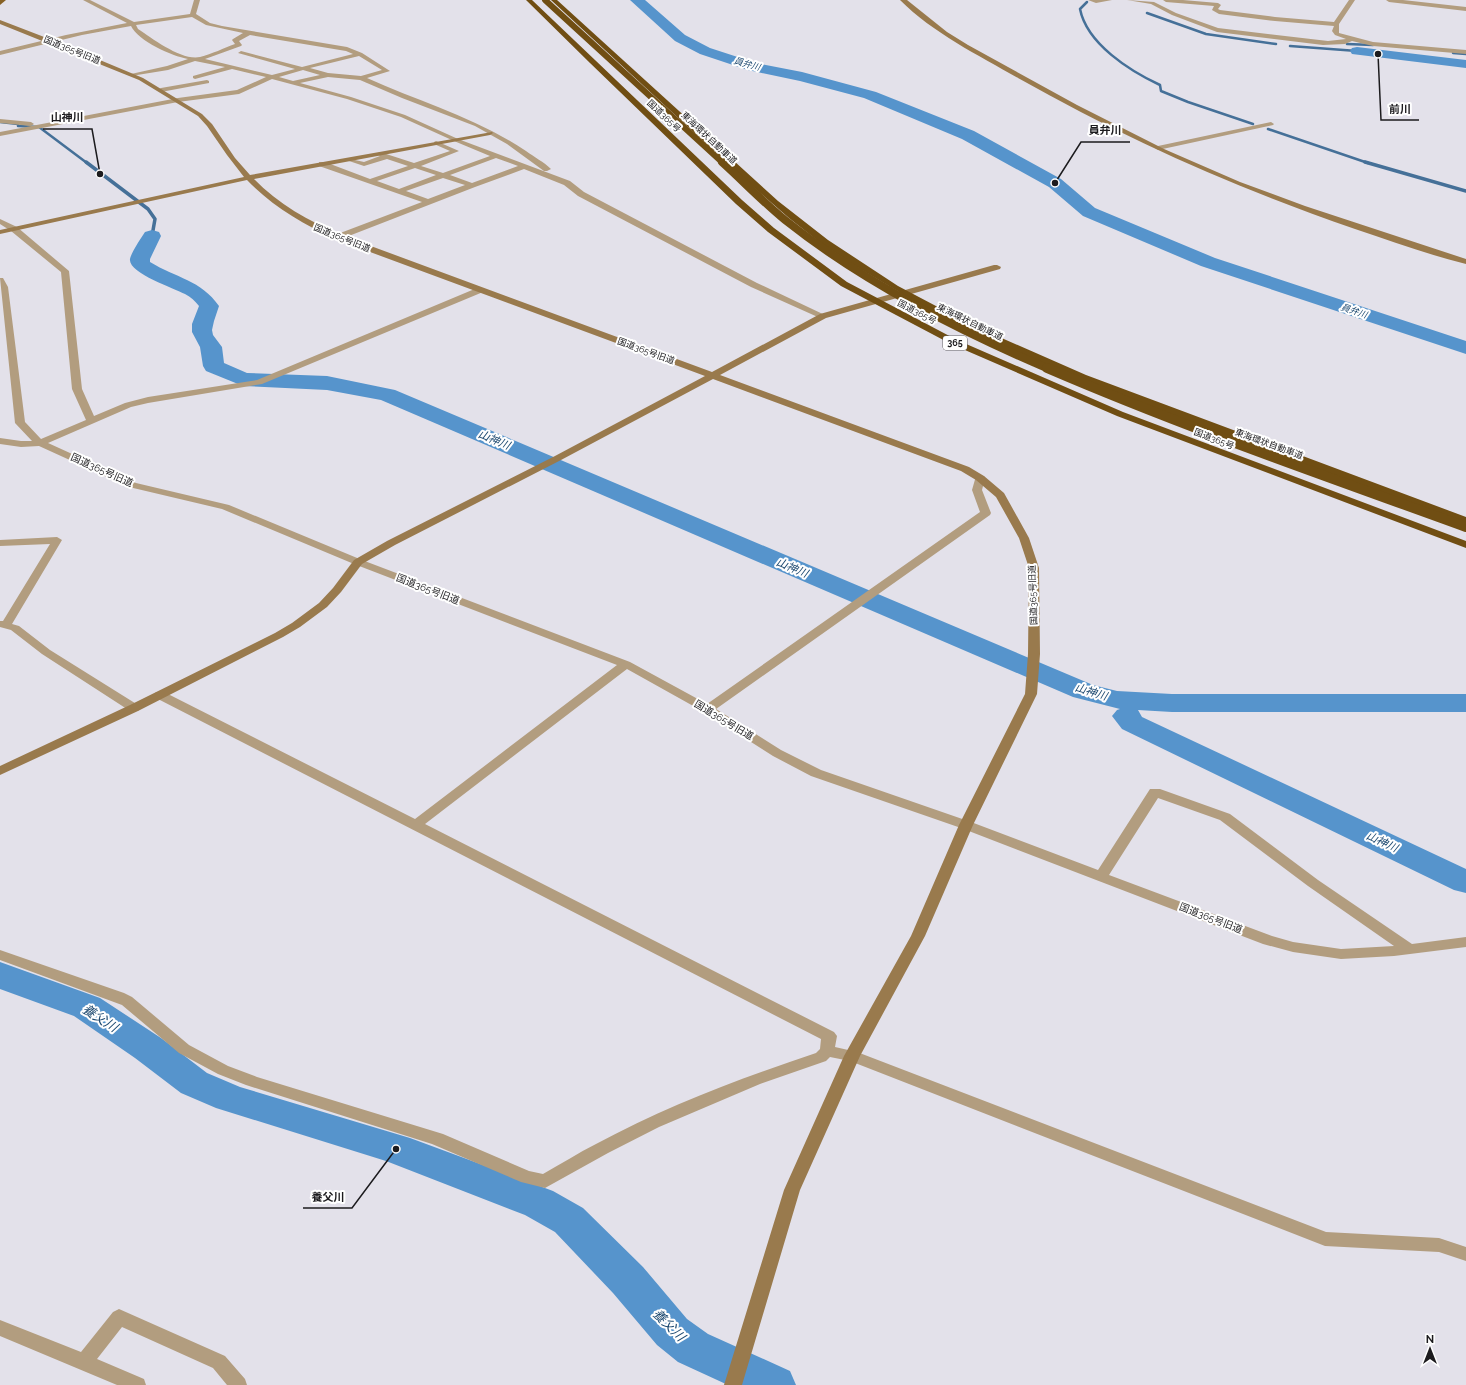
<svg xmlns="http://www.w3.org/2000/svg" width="1466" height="1385" viewBox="0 0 1466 1385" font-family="Raleway,'Noto Sans JP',sans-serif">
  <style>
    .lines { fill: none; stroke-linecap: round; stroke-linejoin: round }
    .stream-far1 { stroke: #457098; stroke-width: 2.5 }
    .stream { stroke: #457098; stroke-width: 3.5 }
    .river { fill: #5694cc; fill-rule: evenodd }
    .street { fill: #b29d7f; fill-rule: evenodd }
    .secondary { fill: #997a4d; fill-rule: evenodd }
    .primary { fill: #876124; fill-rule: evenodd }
    .highway { fill: #704e13; fill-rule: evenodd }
    .highway-bridge-far2 { stroke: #704e13; stroke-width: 6 }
    .highway-bridge-far1 { stroke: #704e13; stroke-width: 8 }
    .highway-bridge { stroke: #704e13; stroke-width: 10 }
    .labels { text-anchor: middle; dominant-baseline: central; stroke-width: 4; stroke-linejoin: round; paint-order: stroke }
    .far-street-label { font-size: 9px; fill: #1c1b1e; stroke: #fff }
    .far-water-label { font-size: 9px; font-style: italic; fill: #1d4970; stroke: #fff }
    .shield { fill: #fff; stroke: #605f62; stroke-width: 1 }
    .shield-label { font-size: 9px; font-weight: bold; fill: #1c1b1e }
    .street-label { font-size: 10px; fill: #1c1b1e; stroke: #fff }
    .water-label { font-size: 11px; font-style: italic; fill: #1d4970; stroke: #fff }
    .near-water-label { font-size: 13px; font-style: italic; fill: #1d4970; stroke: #fff }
    .leader { fill: none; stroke: #1c1b1e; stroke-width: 1.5 }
    .callout-dot { fill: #1c1b1e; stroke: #fff; stroke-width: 1.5 }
    .callout-label { font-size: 11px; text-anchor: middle; font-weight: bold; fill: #1c1b1e; stroke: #fff; stroke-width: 4; stroke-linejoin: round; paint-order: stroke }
  </style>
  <rect width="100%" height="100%" fill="#e3e1ea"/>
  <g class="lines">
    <g class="stream-far1">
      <path d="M 1087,2 L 1080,9 C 1087,44 1130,71 1160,85 L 1161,91 L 1188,102 L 1253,124"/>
      <polyline points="1147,13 1206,34 1276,44"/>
      <polyline points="1347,44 1373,45"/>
      <polyline points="1290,46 1357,51"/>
      <polyline points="1453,53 1466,54"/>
      <polyline points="0,122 18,124 18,126 39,127 87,163"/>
      <polyline points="1268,129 1368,163"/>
    </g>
    <g class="stream">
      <polyline points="86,162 148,209 155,219 152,236"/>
      <polyline points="1365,162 1466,191"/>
    </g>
    <g class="river">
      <polygon points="630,0 645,0 685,35 710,48 756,63 802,72 876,92 974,131 1061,179 1095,208 1215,258 1466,341 1466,354 1201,266 1083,216 1049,187 962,139 864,98 800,81 748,70 700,54 675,41"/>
      <polygon points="1357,47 1466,60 1466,68 1352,54 1350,51 1352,48"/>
      <path d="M 152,230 L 159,232 L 161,236 L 150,259 L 150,262 C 176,278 201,280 219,306 L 214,321 L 212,330 L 213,335 L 222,347 L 224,363 L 247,373 L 327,376 L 395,390 L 1093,685 L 1117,691 L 1172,694 L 1466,694 L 1466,712 L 1172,712 L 1138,710 L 1142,717 L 1466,869 L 1466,893 L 1454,890 L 1122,729 L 1112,716 L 1117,710 L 1120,709 L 1073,697 L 381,400 L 327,390 L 243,386 L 206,371 L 203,366 L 200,347 L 192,332 L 192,324 L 199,306 C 195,301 191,297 185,294 C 174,288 128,273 130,259 C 131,253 141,238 145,232 Z"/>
      <polygon points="0,962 100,998 161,1038 207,1073 240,1087 410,1138 553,1191 583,1208 643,1267 687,1319 708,1334 790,1371 796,1385 728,1385 678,1362 657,1345 613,1293 555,1232 525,1215 386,1161 216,1108 181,1093 135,1058 74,1016 0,989"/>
    </g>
    <g class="street">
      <path d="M 83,0 L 90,0 L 134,22 L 190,14 L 194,0 L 200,0 L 196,14 L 210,23 L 222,26 L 347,47 L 362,53 L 390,71 L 367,78 C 420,102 477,118 526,151 C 534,157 544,162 551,169 L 547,171 L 544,171 L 507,144 L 475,126 L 402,98 L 360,80 L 328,77 L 300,83 L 351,97 L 405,115 L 458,139 L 570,181 L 584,192 L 757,283 L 827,316 L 823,319 L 820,318 L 751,287 L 578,196 L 564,185 L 524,169 L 475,187 L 341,239 L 335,239 L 335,235 L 422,202 L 319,166 L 319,162 L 325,162 L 370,179 L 408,166 L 387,159 L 364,166 L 346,160 L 346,158 L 364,162 L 380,156 L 376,154 L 380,152 L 414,163 L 450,151 L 434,144 L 434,142 L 436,141 L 459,151 L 421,166 L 443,173 L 490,156 L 454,141 L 401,117 L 347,99 L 272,79 L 239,94 L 178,102 L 0,136 L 0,132 L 178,98 L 237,90 L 266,77 L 232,69 L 195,79 L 193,78 L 193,76 L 225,67 L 195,61 L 168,70 L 131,76 L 131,74 L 167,66 L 188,59 C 172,56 138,41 131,26 L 82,35 L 0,55 L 0,51 L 66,35 L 127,23 ZM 192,17 L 206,25 L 243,33 L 233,39 L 232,40 L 235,44 C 224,48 212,54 200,57 C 182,61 153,39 138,29 L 136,25 ZM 250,35 L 346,51 L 353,54 L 302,67 L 241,51 L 238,53 L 295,69 L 272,75 L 205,59 L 241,46 L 242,45 L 239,41 ZM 359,56 L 382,70 L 361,76 L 328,73 L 310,68 ZM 303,70 L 320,75 L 293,81 L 279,77 ZM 496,158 L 518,166 L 472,183 L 450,175 ZM 415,168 L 436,175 L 399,189 L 377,181 ZM 443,178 L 465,185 L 428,199 L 406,191 Z"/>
      <polygon points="1088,0 1112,0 1096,3"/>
      <polygon points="1127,0 1154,2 1176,13 1218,28 1328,41 1346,39 1335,35 1332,31 1334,26 1275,21 1219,14 1212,10 1214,6 1166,2 1163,0 1183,0 1218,3 1221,5 1218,9 1220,10 1275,17 1334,22 1349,0 1355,0 1339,24 1339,33 1373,42 1466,50 1466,54 1373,46 1352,41 1345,44 1323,45 1217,32 1172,15 1151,4"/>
      <polygon points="1386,0 1403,0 1466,7 1466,11 1389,2"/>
      <polygon points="207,80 209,81 209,83 161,92 158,90 161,88"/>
      <polygon points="0,119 31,122 34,124 31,126 0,123"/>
      <polygon points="1271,122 1274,124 1273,125 1158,150 1155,148 1158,146"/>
      <path d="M 0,219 L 17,227 L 69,271 L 82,389 L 94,416 L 125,403 L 148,397 L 257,380 L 477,288 L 483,288 L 484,290 L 483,292 L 262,384 L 148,403 L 131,407 L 48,443 L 136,483 L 229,505 L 362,560 L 630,662 L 707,704 L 980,512 L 972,490 L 976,476 L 984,476 L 985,478 L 982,490 L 991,513 L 990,515 L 716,709 L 781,750 L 821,770 L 971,822 L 1098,870 L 1150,789 L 1160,789 L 1230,814 L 1318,880 L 1412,944 L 1466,937 L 1466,947 L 1394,956 L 1341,959 L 1293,952 L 1263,944 L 961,828 L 811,776 L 773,756 L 704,712 L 627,669 L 425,824 L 834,1032 L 837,1036 L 835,1047 L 857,1052 L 1326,1232 L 1439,1238 L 1466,1247 L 1466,1261 L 1439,1252 L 1325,1246 L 850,1061 L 830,1057 L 826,1061 L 760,1084 L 659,1127 L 608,1153 L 545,1188 L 521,1182 L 432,1144 L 246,1085 L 218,1074 L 179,1053 L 122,1005 L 0,960 L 0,950 L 124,993 L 132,997 L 189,1045 L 228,1066 L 257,1077 L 443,1134 L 529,1171 L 543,1174 C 561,1164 578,1153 596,1144 C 666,1106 741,1078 816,1053 L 820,1049 L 821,1039 L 156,698 L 154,695 L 156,692 L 164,692 L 415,819 L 617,665 L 354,564 L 222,509 L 129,487 L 39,446 L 21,447 L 0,444 L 0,438 L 21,441 L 32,441 L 15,423 L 0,278 L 3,278 L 8,287 L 25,422 L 41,439 L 86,420 L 72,389 L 61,272 L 11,231 L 0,224 ZM 1158,798 L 1220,820 L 1308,886 L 1394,946 L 1341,949 L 1293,942 L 1272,936 L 1109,875 Z"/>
      <polygon points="57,537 62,540 12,624 19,626 50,650 138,705 140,708 138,711 130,711 42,654 11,630 0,627 0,621 3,621 50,544 0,546 0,540"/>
      <polygon points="119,1309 225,1356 245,1379 247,1385 227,1385 213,1368 122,1327 97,1359 144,1379 146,1385 117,1385 0,1336 0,1320 81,1352 113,1312"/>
    </g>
    <g class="secondary">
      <path d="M 900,0 L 907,0 L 947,32 L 968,45 L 1077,105 L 1164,149 L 1240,182 L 1305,206 L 1466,259 L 1466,264 C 1429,255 1391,241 1355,229 C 1236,188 1128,140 1018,78 C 978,55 933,33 900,0 Z"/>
      <path d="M 0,20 L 52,40 L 143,78 L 202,114 L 212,124 L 235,158 L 250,175 L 492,132 L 493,133 L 490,135 L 254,179 C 278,204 309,221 341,235 L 712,372 L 820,314 L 994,265 L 997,265 L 1001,267 L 1000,269 L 826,318 L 720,375 L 969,467 L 984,476 L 1004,493 L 1029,538 L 1039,568 L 1040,654 L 1037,694 L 973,825 L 925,936 L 860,1056 L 800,1190 L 742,1385 L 724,1385 L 784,1190 L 844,1056 L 911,936 L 959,825 L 1025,694 L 1028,654 L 1029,568 L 1019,538 L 996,497 L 976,480 L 961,471 L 713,379 L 561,460 L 395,545 L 362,564 L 341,592 L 327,607 L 300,627 L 283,637 L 138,711 L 0,775 L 0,766 L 130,705 L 275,633 L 292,623 L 319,603 L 333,588 L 354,560 L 387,541 L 555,456 L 705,376 L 335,239 C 303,224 272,206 247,180 L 0,234 L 0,230 L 244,177 L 227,155 L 207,126 L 198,116 L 139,80 L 0,24 Z"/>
    </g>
    <polygon class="primary" points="0,0 6,0 0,5"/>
    <g class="highway">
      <polygon points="526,0 532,0 742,200 774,228 847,282 957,340 1123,412 1466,541 1466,548 1117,416 951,344 841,286 768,232 736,204 590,63"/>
      <polygon points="551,0 557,0 778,201 828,240 898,286 972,325 1086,375 1466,517 1466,524 1118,395 1003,346 928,309 857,267 822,244 789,218 742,177"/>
    </g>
    <polyline class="highway-bridge-far2" points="545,0 723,163"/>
    <path class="highway-bridge-far1" d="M 722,162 C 743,181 763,202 785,220 C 863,282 957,330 1049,369"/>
    <path class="highway-bridge" d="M 1047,368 C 1184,427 1326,476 1466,527"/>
  </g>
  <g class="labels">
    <g class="far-street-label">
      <text transform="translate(72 50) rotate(22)">国道365号旧道</text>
      <text transform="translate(664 116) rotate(43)">国道365号</text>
      <text transform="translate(709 138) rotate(43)">東海環状自動車道</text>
      <text transform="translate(342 238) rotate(22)">国道365号旧道</text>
      <text transform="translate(917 312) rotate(27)">国道365号</text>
      <text transform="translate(970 322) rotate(26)">東海環状自動車道</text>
      <text transform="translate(646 351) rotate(20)">国道365号旧道</text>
      <text transform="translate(1214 439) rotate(21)">国道365号</text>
      <text transform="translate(1269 444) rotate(20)">東海環状自動車道</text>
      <text transform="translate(1033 595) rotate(-92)">国道365号旧道</text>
    </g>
    <g class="far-water-label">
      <text transform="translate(747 64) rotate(16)">員弁川</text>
      <text transform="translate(1354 311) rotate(19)">員弁川</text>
    </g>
    <rect class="shield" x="943" y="336" width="24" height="14" rx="3"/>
    <g class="shield-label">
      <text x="955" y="343">365</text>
    </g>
    <g class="street-label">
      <text transform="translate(102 470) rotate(24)">国道365号旧道</text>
      <text transform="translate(428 589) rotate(21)">国道365号旧道</text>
      <text transform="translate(724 720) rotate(31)">国道365号旧道</text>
      <text transform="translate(1211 918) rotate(21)">国道365号旧道</text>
    </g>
    <g class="water-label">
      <text transform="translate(494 440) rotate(23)">山神川</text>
      <text transform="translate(792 568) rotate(23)">山神川</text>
      <text transform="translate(1091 692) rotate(17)">山神川</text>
      <text transform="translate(1382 842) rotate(25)">山神川</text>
    </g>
    <g class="near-water-label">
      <text transform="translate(100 1018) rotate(33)">養父川</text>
      <text transform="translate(669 1325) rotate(45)">養父川</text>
    </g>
  </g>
  <path class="leader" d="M1378 54L1381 120H1419M100 174L92 129H43M1055 183L1081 142H1130M396 1149L352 1208H303"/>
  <g class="callout-dot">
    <circle cx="1378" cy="54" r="4"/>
    <circle cx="100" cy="174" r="4"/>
    <circle cx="1055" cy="183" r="4"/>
    <circle cx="396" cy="1149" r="4"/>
  </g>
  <g class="callout-label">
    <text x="1400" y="113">前川</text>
    <text x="67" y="121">山神川</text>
    <text x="1105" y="134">員弁川</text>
    <text x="328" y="1201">養父川</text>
  </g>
  <g transform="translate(1430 1349)" stroke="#ffffff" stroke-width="3" paint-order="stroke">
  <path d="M0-3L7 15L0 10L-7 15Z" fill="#1c1b1e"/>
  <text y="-6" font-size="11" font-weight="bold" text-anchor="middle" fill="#1c1b1e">N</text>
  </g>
</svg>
